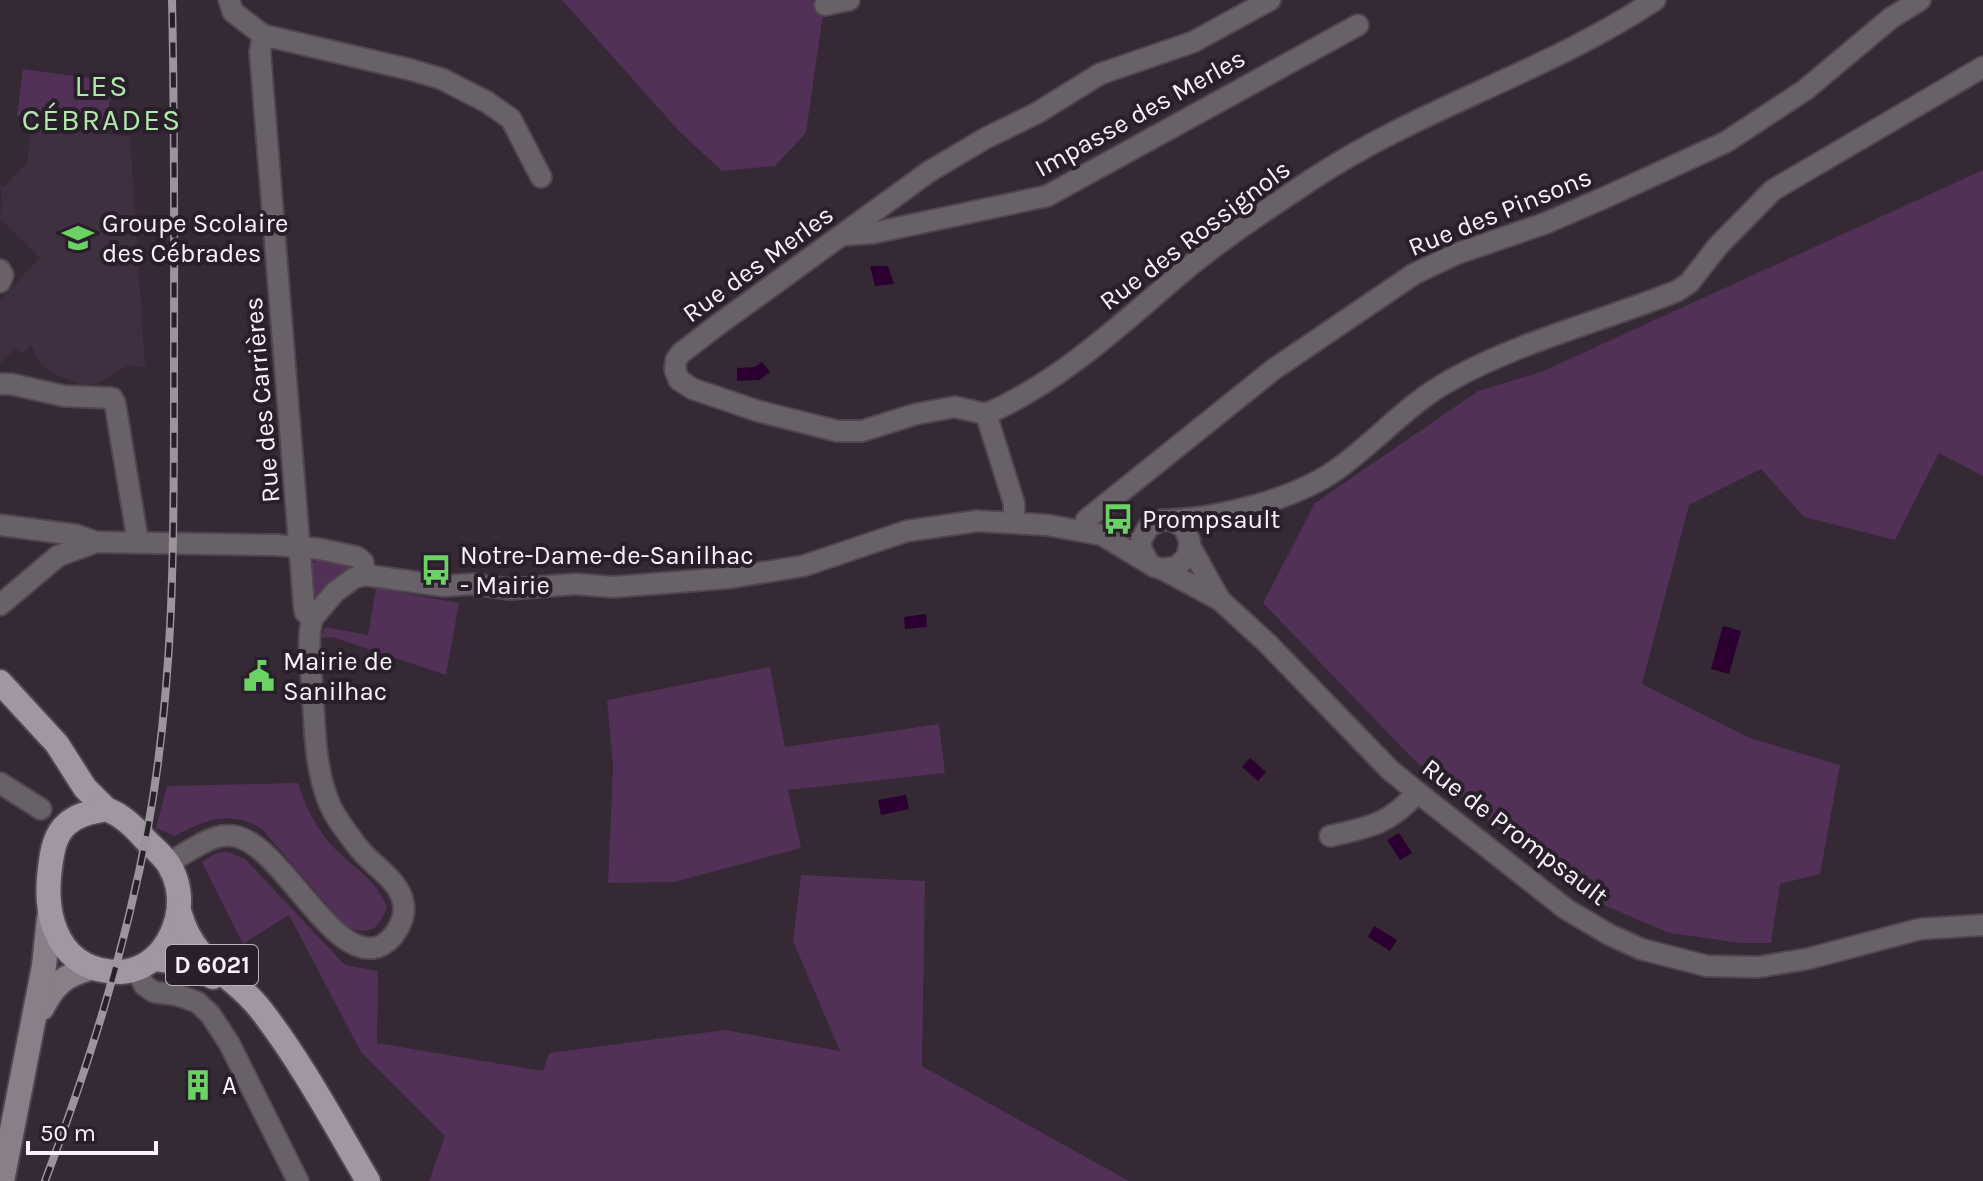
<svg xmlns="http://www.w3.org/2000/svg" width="1983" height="1181" viewBox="0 0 1983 1181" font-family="Karla,sans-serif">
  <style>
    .built { fill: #3f3041 }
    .green { fill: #513155 }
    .water { fill: #2b0031 }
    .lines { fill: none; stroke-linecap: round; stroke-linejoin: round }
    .street-casing { stroke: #504551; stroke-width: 24 }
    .secondary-casing { stroke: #504551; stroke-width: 28 }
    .primary-casing { stroke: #504551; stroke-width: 28 }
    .street { stroke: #686268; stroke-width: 20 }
    .secondary { stroke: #887f89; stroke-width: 24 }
    .primary { stroke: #a196a3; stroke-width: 24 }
    .rail-casing { stroke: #9c939d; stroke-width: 8 }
    .rail { stroke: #291f2b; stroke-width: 5; stroke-dasharray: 15; stroke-linecap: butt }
    .labels { text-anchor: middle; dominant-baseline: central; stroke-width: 8; stroke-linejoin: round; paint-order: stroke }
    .shield { fill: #291f2b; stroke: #bbb3bc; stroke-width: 2 }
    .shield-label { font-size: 24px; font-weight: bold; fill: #f9f2fa }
    .street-label { font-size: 26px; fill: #f9f2fa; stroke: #291f2b }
    .poi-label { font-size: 26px; fill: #f9f2fa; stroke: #291f2b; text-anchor: start }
    .quarter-label { font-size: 30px; letter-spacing: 2px; fill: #b1e9ac; stroke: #291f2b }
  </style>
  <rect width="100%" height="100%" fill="#342935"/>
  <polygon class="built" points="32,123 130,137 145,367 128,365 99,383 83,385 54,374 40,363 31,345 22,354 15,348 0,364 0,301 40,257 0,219 2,200 0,186 3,188 27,163"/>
  <g class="green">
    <polygon points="562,0 825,0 806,133 775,166 722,171 680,132"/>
    <polygon points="23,69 112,81 106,128 17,116"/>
    <polygon points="1983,170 1983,476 1939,453 1895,540 1804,517 1761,469 1689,505 1642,684 1750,738 1840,765 1820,874 1780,884 1771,943 1741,943 1669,933 1599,903 1515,842 1413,759 1263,603 1315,503 1478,391 1541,372"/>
    <polygon points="320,556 350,566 315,603 309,597 307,569"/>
    <polygon points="376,588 459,603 446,675 332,637 321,638 325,627 368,635"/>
    <polygon points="770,667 785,747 939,724 945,773 788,790 801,848 674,882 608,883 613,767 607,700"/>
    <path d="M 298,783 C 306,808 317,831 336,850 C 358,871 374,878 387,907 C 378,931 370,935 346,927 L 262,829 C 228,810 208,819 175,836 L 156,828 L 167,786 Z"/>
    <polygon points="228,852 245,859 345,965 378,971 377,1043 543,1071 549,1053 725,1030 840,1051 793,941 801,875 925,881 922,1066 1129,1181 429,1181 445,1136 361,1052 289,915 243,944 202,862 216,853"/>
  </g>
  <g class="water">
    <polygon points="870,266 888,266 894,284 875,286"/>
    <polygon points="762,362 770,372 759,380 737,381 737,368 755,367"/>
    <polygon points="926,614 927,627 905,629 904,617"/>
    <polygon points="1723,626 1741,631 1729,674 1711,669"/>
    <polygon points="1250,758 1266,772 1258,781 1242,767"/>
    <polygon points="906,795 909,809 881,815 878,800"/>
    <polygon points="1399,833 1412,853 1400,860 1387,840"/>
    <polygon points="1374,926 1397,940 1390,951 1368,937"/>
  </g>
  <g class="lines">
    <defs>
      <g id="street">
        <polyline points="229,0 233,12 263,35 260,52 304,605 305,612 312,619"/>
        <polyline points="825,5 849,0"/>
        <polyline points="263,35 412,70 442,79 487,102 511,119 541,177"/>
        <polyline points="844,235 873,233 1047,196 1358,25"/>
        <polyline points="0,270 3,275 0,282"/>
        <polyline points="0,384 11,384 64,396 112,398 115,403 138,542"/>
        <polyline points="986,414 955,407 916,414 862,431 837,431 758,411 693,389 679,380 675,370 676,360 681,353 719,324 930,171 986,138 1037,113 1100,74 1193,42 1270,0"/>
        <path d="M 986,414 C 1056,384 1116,329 1173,280 C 1214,244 1266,210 1311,180 C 1419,108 1547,72 1655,0"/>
        <polyline points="986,414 1014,503 1014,522"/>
        <path d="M 1170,520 C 1220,518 1295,499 1336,470 C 1376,442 1408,403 1451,380 C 1518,342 1605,320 1677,291 L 1689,283 L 1718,246 L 1773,190 L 1983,67"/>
        <polyline points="0,525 76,535 96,542"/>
        <polyline points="1084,531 1086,520 1274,369 1414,274 1456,254 1546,223 1606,197 1726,142 1805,90 1891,18 1920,0"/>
        <polyline points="1190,546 1220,600"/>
        <polyline points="1162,569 1220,600 1268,644 1390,770 1417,792 1566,909 1610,935 1641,949 1707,966 1758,967 1807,959 1920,929 1983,925"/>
        <polyline points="0,605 58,556 96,542 276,545 320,549 357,557 363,562 365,575"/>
        <polyline points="0,783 41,809"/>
        <path d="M 1330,836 C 1368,828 1392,823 1417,792"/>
        <path d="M 169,865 C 177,856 189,851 199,845 C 210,839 221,834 234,836 C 281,843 331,962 378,947 C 394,941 407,919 403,902 C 399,879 370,864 357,846 C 347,832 334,817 328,800 C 314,765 315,723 312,686 C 311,668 308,649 310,631 L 312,619 L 335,592 L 354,578 L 365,575 L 443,586 L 472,584 L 510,589 L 576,584 L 613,587 L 728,578 L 803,566 L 907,531 L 977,521 L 1047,525 L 1102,535 L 1155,567 L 1162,569 L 1176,567 L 1187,557 L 1190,542 L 1184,527 L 1170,520 L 1162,520 L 1149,526 L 1141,540 L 1141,548 L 1148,562"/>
        <polyline points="137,969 144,985 154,992 177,995 197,1002 210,1014 229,1043 298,1181"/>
      </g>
      <g id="secondary">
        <path d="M 42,1008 C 54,984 65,975 91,968"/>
        <polyline points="2,1181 44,966 49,918"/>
      </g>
      <g id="primary">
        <polyline points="0,682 57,744 85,788 106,809"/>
        <path d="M 106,809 C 122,815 133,826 144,838 C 152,847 163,855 169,865 C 186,893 180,926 162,950 C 151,963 137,971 120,972 C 60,972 43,920 50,868 C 52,853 54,835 67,824 C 78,814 92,812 106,809 Z"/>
        <path d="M 180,914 C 195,966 232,972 261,1010 C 302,1063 334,1123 368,1181"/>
        <polyline points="155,959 186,964 213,977"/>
      </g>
    </defs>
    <use href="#street" class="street-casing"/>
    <use href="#secondary" class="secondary-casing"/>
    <use href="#primary" class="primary-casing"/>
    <use href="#street" class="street"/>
    <use href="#secondary" class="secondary"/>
    <use href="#primary" class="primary"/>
    <defs>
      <path id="rail" d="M 45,1181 C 89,1064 125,951 148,827 C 175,679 174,531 174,381 C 174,254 175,127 172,0"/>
    </defs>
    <use href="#rail" class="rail-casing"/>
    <use href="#rail" class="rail"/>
  </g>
  <defs>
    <symbol id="school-bare" viewBox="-9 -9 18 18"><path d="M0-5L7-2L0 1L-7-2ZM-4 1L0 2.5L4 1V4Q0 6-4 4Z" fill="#6ad363" stroke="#291f2b" stroke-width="2.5" paint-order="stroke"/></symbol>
    <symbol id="bus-bare" viewBox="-9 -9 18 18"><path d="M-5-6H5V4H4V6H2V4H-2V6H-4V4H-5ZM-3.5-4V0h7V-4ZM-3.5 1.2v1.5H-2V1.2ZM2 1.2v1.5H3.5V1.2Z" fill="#6ad363" stroke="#291f2b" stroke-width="2.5" paint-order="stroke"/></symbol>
    <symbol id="civic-bare" viewBox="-9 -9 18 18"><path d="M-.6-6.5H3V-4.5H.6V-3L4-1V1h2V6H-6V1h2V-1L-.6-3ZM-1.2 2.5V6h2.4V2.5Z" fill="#6ad363" stroke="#291f2b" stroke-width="2.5" paint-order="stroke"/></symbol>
    <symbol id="building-bare" viewBox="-9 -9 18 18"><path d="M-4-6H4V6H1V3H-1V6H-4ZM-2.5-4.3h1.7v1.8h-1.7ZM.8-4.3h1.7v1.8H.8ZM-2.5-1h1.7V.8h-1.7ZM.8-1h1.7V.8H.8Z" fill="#6ad363" stroke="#291f2b" stroke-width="2.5" paint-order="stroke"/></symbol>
  </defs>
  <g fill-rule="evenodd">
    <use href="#school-bare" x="56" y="216" width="44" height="44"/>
    <use href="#bus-bare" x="1096" y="497" width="44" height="44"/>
    <use href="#bus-bare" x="414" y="548" width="44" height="44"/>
    <use href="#civic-bare" x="237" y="654" width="44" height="44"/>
    <use href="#building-bare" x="176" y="1063" width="44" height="44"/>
  </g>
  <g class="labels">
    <rect class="shield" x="166" y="945" width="92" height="40" rx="6"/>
    <g class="shield-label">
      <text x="212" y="965">D 6021</text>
    </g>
    <g class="street-label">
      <text transform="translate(1140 113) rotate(-29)">Impasse des Merles</text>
      <text transform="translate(1500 212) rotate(-22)">Rue des Pinsons</text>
      <text transform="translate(1195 235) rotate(-37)">Rue des Rossignols</text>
      <text transform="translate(758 264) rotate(-36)">Rue des Merles</text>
      <text transform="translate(262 400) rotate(-95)">Rue des Carrières</text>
      <text transform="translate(1515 832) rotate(37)">Rue de Prompsault</text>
    </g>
    <g class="poi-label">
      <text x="102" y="223">Groupe Scolaire<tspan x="102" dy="30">des Cébrades</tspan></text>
      <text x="1142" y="519">Prompsault</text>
      <text x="460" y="555">Notre-Dame-de-Sanilhac<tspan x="460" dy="30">- Mairie</tspan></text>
      <text x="283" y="661">Mairie de<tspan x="283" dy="30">Sanilhac</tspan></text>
      <text x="222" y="1085">A</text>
    </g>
    <g class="quarter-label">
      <text x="102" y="86">LES<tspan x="102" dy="34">CÉBRADES</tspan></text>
    </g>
  </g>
  <path d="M28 1141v12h128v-12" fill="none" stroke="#f9f2fa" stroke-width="4"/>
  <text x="40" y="1141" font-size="24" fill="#f9f2fa" stroke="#291f2b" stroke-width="6" paint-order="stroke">50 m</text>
</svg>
